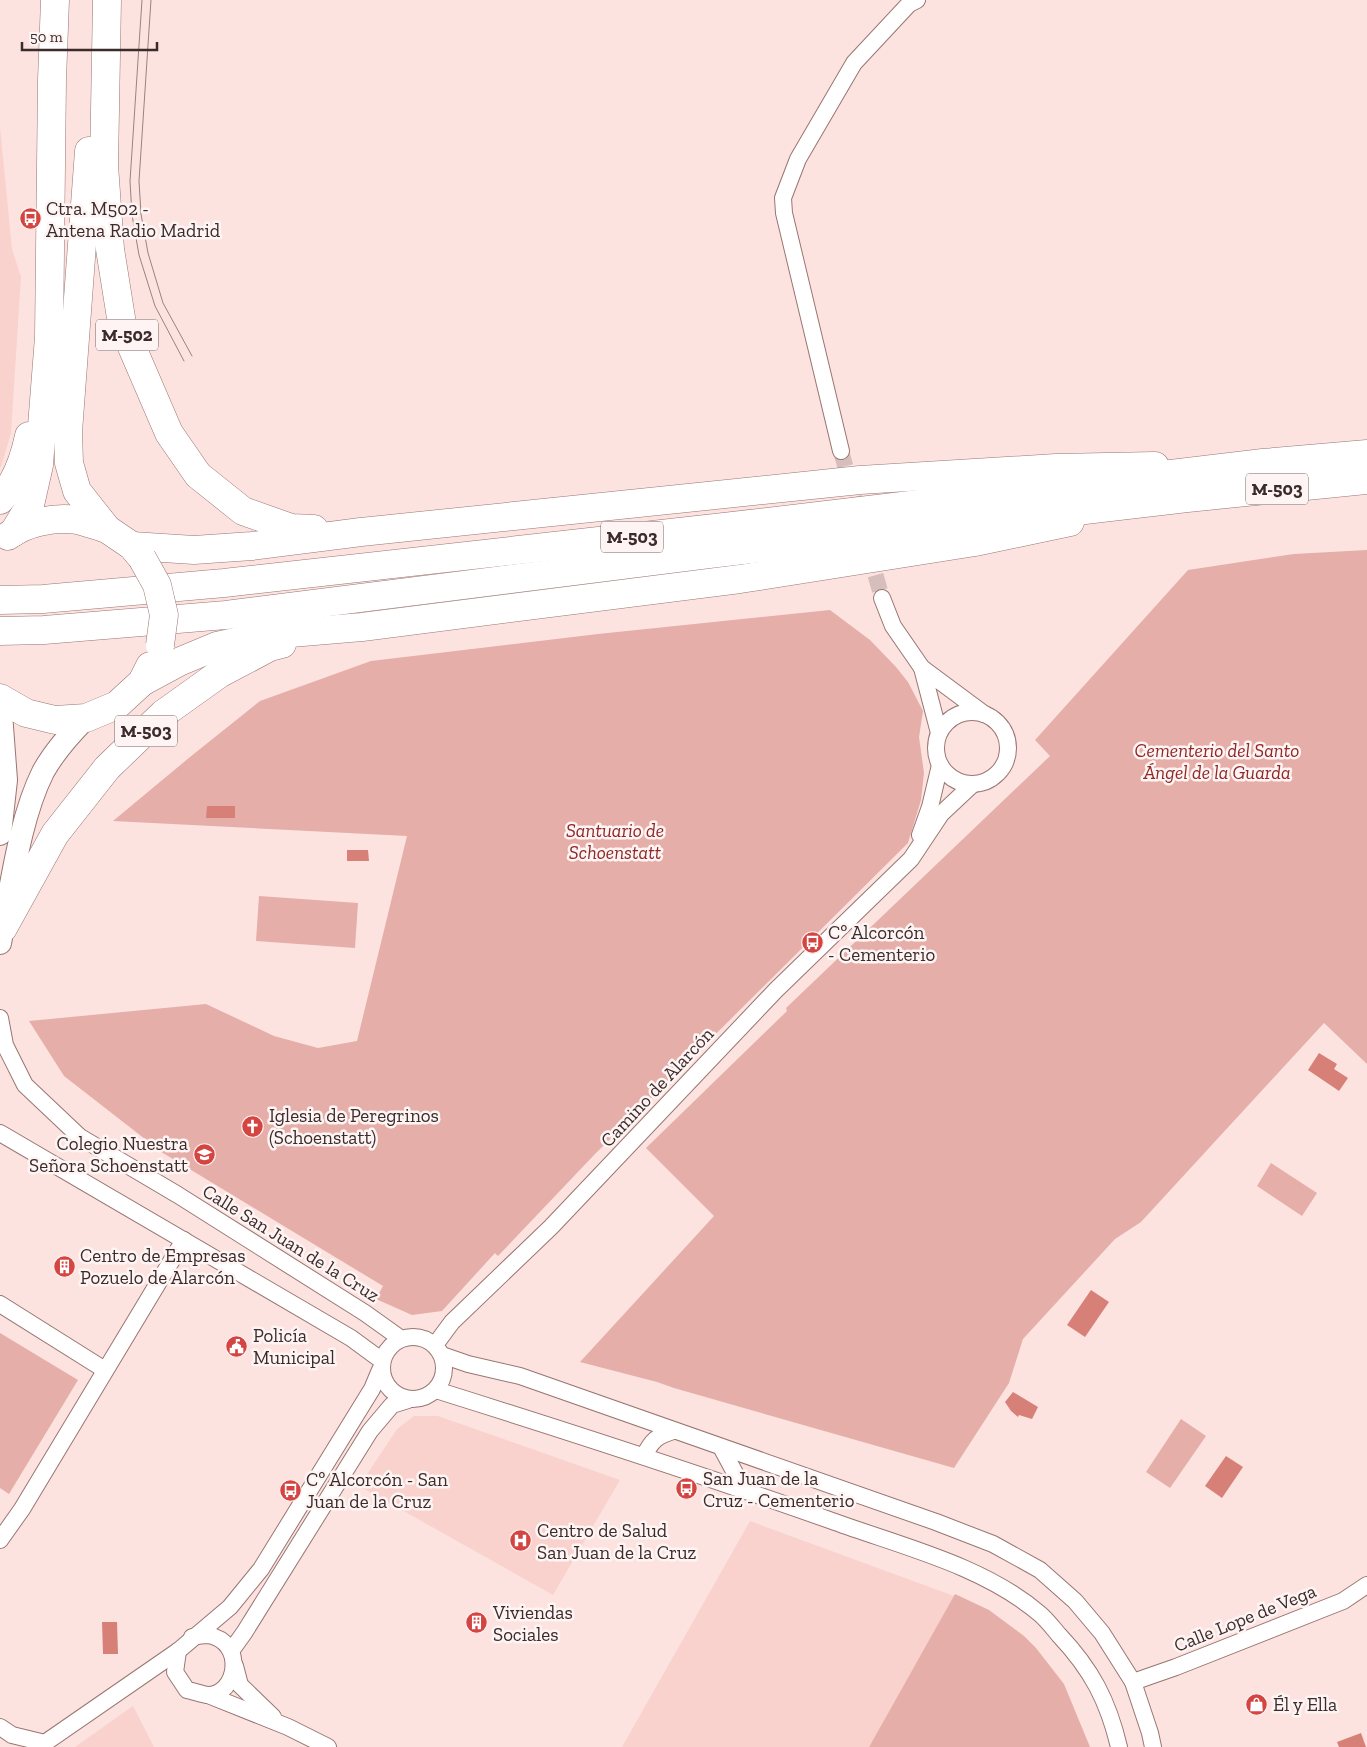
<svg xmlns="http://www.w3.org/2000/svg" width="1367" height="1747" viewBox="0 0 1367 1747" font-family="'Zilla Slab',serif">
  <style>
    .built { fill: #f9d2cd }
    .green { fill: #e6aea8 }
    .water { fill: #d78078 }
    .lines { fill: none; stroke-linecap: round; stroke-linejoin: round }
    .minor-tunnel { stroke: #d5bebc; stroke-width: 16; stroke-dasharray: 16 8; stroke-linecap: butt }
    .minor-casing { stroke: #997571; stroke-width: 18 }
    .secondary-casing { stroke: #997571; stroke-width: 24 }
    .trunk-casing { stroke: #997571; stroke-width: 29 }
    .motorway-casing { stroke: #997571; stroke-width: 29 }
    .minor { stroke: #fff; stroke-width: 16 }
    .secondary { stroke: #fff; stroke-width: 22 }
    .trunk { stroke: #fff; stroke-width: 28 }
    .motorway { stroke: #fff; stroke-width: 28 }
    .tram { stroke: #978381; stroke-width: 1 }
    .trunk-bridge-casing { stroke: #997571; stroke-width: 29; stroke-linecap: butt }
    .trunk-bridge { stroke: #fff; stroke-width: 28 }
    .labels { text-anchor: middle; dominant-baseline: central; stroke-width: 5; stroke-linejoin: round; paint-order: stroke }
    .shield { fill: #fdf4f3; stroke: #756766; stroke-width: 1 }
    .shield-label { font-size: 18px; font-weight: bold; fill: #3b2b2a }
    .poi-label { font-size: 19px; fill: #3b2b2a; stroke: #fdf4f3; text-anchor: start }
    .park-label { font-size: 19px; font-style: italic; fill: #8e2725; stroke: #fdf4f3 }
    .street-label { font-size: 19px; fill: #3b2b2a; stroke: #fdf4f3 }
  </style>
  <rect width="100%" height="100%" fill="#fce3e0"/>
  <g class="built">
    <polygon points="0,127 12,249 21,277 11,433 1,467 0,467"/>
    <polygon points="414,1416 438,1416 620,1480 553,1595 359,1486 397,1429"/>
    <polygon points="750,1521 954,1596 869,1747 622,1747"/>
    <polygon points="133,1706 154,1747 75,1747 127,1710"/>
  </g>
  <g class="green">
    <polygon points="1367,550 1367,1064 1324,1023 1141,1222 1115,1239 1023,1339 1009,1383 954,1468 674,1388 657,1382 580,1362 714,1216 646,1148 787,1011 786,1008 1050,756 1035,740 1188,570 1294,554"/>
    <polygon points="830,610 870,640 896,667 908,682 923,711 919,737 924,773 921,800 908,843 595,1154 498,1256 495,1253 442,1311 412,1315 376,1299 383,1286 163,1153 64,1076 29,1021 206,1004 274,1036 318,1048 357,1041 407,836 113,821 190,757 260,701 371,661 598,634"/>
    <polygon points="259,896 358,903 355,948 256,941"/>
    <polygon points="1271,1163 1317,1193 1302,1216 1257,1186"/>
    <polygon points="0,1333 78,1380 9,1494 0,1488"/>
    <polygon points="1181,1419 1206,1436 1170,1488 1146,1472"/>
    <polygon points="955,1594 989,1610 1024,1636 1036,1648 1064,1684 1090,1747 869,1747"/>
  </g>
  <g class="water">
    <polygon points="207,806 235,806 235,818 206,818"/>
    <polygon points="347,850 368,850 369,861 347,861"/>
    <polygon points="1319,1053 1337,1064 1334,1069 1348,1078 1339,1091 1308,1070"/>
    <polygon points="1091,1290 1109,1302 1085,1337 1067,1325"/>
    <polygon points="1013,1392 1038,1407 1032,1419 1019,1415 1018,1417 1011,1411 1005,1402"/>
    <polygon points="1226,1456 1243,1467 1222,1498 1205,1486"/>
    <polygon points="102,1622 117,1622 118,1654 103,1654"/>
    <polygon points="1361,1733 1366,1747 1339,1747 1337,1742"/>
  </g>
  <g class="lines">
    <g class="minor-tunnel">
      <polyline points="841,451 860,519"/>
      <polyline points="869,552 882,598"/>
    </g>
    <defs>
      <g id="minor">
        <polyline points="841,451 784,213 783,198 798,159 854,63 909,4 917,0"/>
        <polyline points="882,598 893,626 922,668 984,714"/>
        <polyline points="922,668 939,733"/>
        <circle cx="972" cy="748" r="36"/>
        <polyline points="920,835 930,807 940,765"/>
        <polyline points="0,1018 5,1045 25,1085 80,1137 178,1195 365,1313 400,1338"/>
        <polyline points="0,1133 351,1338 381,1360"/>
        <polyline points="0,1304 105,1370"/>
        <circle cx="413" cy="1368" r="31"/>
        <polyline points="435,1345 452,1322 551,1227 776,990 911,859 941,814 973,784"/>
        <polyline points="442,1355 468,1364 520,1376 936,1522 993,1544 1040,1570 1075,1601 1102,1633 1133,1682 1150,1733 1153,1747"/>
        <path d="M 436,1390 C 570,1432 703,1475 835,1522 C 904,1547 984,1566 1040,1614 C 1047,1620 1053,1628 1059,1635 C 1092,1670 1108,1701 1119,1747"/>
        <polyline points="721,1447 735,1473 735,1487"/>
        <path d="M 644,1456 C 652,1440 657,1436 673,1431"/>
        <polyline points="0,1540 22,1509 184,1240"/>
        <path d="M 178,1651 L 175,1672 L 187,1690 C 193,1691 201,1694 207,1695 C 237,1696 247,1642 208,1635 C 203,1635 197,1636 192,1637"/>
        <polyline points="231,1651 244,1633 370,1431 392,1405 408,1400"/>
        <polyline points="235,1666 240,1685 273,1717"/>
        <polyline points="1133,1682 1176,1667 1343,1601 1367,1585"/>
        <polyline points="208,1695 288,1727 328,1747"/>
        <polyline points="0,1727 12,1735 45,1743"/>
        <polyline points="39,1747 178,1651 230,1607 261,1569 372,1389 380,1370"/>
      </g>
      <g id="secondary">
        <polyline points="0,700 6,780 0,834"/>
        <path d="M 0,943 C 11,890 19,820 43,772 C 54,752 70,734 86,718"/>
      </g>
      <g id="trunk">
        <polyline points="107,0 104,165 110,249 122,324 169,433 198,475 243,511 291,528 314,529"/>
        <polyline points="89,151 68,432 69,463 77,491 107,529 132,546 142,558"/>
        <path d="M 0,500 C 16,482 24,460 29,436"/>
        <polyline points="14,532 30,505 39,465 49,337 52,80 55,0"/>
        <path d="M 8,536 C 26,522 55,517 77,520 C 87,522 97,526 107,529"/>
        <polyline points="132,546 194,550 252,546 361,532 860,480 1056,468 1155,466"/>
        <polyline points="142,682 181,661 217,646 267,635 362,627 740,579 975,542 1070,522"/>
        <polyline points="0,698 26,713 55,720 86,718 117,705 142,682 150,666"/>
        <polyline points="3,928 55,834 107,768 163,714 219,674 270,647 282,644"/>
      </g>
      <g id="motorway">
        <polyline points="0,600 43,599 224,583 724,527 1263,463 1367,454"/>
        <polyline points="0,631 44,630 226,615 709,554 1187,498 1367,480"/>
      </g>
    </defs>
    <use href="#minor" class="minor-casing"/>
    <use href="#secondary" class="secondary-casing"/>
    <use href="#trunk" class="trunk-casing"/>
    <use href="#motorway" class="motorway-casing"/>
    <use href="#minor" class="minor"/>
    <use href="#secondary" class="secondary"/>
    <use href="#trunk" class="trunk"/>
    <use href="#motorway" class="motorway"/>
    <g class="tram">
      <polyline points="142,0 130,181 132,215 139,255 155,306 184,361"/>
      <polyline points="151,0 139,181 141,214 148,253 163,303 192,356"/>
    </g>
    <defs>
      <polyline id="trunk-bridge" points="142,558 157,585 164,615 160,645"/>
    </defs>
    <use href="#trunk-bridge" class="trunk-bridge-casing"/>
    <use href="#trunk-bridge" class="trunk-bridge"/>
  </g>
  <defs>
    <symbol id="bus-disc" viewBox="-11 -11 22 22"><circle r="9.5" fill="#d44541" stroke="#fdf4f3"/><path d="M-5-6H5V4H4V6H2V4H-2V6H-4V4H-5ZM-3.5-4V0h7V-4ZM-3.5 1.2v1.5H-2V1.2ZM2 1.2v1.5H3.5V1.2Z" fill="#fff"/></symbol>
    <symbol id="church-disc" viewBox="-11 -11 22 22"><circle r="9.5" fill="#d44541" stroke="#fdf4f3"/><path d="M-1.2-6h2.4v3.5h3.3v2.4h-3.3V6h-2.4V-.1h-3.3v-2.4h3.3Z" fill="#fff"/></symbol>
    <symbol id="school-disc" viewBox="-11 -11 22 22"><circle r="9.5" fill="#d44541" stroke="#fdf4f3"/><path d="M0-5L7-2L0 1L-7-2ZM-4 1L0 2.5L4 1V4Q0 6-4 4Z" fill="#fff"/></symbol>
    <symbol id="building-disc" viewBox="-11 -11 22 22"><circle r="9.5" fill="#d44541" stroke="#fdf4f3"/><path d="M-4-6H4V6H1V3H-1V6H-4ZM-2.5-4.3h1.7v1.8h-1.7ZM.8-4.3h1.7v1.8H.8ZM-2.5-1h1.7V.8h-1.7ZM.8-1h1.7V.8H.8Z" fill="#fff"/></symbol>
    <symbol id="civic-disc" viewBox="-11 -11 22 22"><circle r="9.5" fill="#d44541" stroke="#fdf4f3"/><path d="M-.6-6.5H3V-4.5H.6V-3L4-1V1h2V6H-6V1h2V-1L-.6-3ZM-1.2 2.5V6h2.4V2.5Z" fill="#fff"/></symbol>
    <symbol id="hospital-disc" viewBox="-11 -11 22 22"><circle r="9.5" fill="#d44541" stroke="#fdf4f3"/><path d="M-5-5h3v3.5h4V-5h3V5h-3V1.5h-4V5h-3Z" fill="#fff"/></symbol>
    <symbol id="shop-disc" viewBox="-11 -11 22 22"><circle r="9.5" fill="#d44541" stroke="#fdf4f3"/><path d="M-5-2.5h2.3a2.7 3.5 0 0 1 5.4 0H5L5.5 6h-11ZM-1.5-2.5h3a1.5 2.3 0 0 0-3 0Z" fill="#fff"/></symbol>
  </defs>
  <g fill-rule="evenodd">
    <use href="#bus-disc" x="18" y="206" width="25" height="25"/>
    <use href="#bus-disc" x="800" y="930" width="25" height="25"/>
    <use href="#church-disc" x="240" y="1114" width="25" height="25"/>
    <use href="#school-disc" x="192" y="1142" width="25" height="25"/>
    <use href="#building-disc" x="52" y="1254" width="25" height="25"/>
    <use href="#civic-disc" x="224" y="1334" width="25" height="25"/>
    <use href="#bus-disc" x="674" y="1476" width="25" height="25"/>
    <use href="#bus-disc" x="278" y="1478" width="25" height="25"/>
    <use href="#hospital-disc" x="508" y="1528" width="25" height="25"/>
    <use href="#building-disc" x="464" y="1610" width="25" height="25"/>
    <use href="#shop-disc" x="1244" y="1692" width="25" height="25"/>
  </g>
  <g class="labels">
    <g class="shield">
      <rect x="96" y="319.5" width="62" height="31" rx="4"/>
      <rect x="1246" y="473.5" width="62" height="31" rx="4"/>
      <rect x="601" y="521.5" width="62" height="31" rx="4"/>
      <rect x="115" y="715.5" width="62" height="31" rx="4"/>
    </g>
    <g class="shield-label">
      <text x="127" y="335">M-502</text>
      <text x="1277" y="489">M-503</text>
      <text x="632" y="537">M-503</text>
      <text x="146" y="731">M-503</text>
    </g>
    <g class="poi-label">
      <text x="46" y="208">Ctra. M502 -<tspan x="46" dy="22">Antena Radio Madrid</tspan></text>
      <text x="828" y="932">Cº Alcorcón<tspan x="828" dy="22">- Cementerio</tspan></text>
      <text x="269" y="1115">Iglesia de Peregrinos<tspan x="269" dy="22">(Schoenstatt)</tspan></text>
      <text x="188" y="1143" text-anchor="end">Colegio Nuestra<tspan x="188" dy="22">Señora Schoenstatt</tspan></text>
      <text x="80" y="1255">Centro de Empresas<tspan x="80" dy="22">Pozuelo de Alarcón</tspan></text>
      <text x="253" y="1335">Policía<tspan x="253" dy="22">Municipal</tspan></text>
      <text x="703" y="1478">San Juan de la<tspan x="703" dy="22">Cruz - Cementerio</tspan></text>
      <text x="306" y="1479">Cº Alcorcón - San<tspan x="306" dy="22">Juan de la Cruz</tspan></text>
      <text x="537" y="1530">Centro de Salud<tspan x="537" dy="22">San Juan de la Cruz</tspan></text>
      <text x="493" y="1612">Viviendas<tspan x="493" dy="22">Sociales</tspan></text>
      <text x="1273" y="1704">Él y Ella</text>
    </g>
    <g class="park-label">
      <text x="1217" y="750">Cementerio del Santo<tspan x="1217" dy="22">Ángel de la Guarda</tspan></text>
      <text x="615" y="830">Santuario de<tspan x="615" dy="22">Schoenstatt</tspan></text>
    </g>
    <g class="street-label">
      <text transform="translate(657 1087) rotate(-47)">Camino de Alarcón</text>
      <text transform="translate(291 1243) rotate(32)">Calle San Juan de la Cruz</text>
      <text transform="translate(1245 1618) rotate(-22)">Calle Lope de Vega</text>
    </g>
  </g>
  <path d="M22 42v8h135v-8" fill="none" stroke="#3b2b2a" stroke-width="2.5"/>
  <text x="30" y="42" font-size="15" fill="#3b2b2a" stroke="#fdf4f3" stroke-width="4" paint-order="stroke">50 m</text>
</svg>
